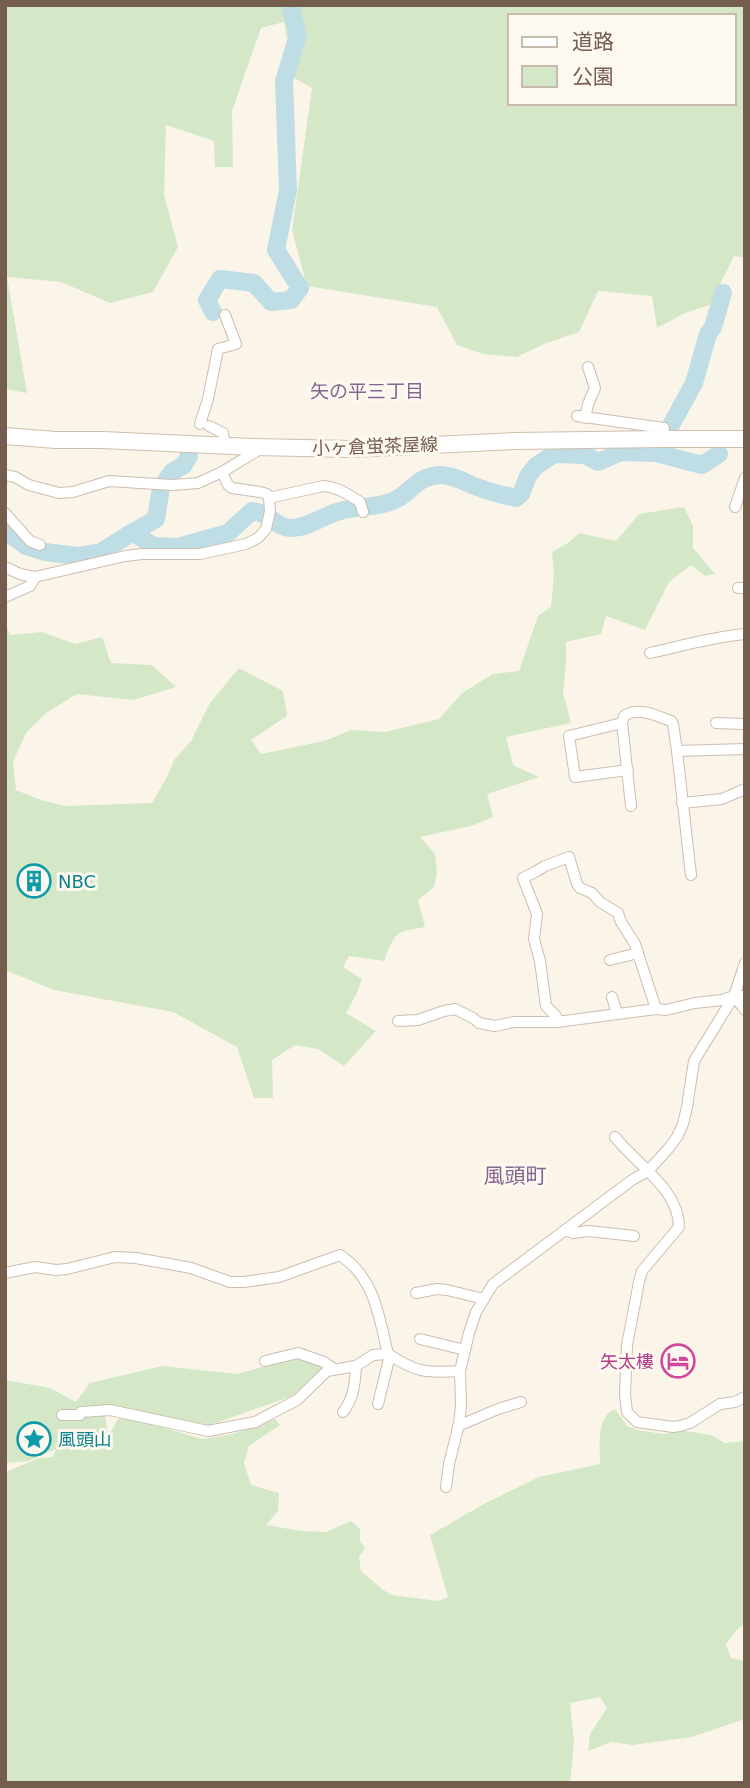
<svg xmlns="http://www.w3.org/2000/svg" width="750" height="1788" viewBox="0 0 750 1788" font-family="'DejaVu Sans','Noto Sans JP',sans-serif">
  <style>
    .green { fill: #d4e8c8; fill-rule: evenodd }
    .lines { fill: none; stroke-linecap: round; stroke-linejoin: round }
    .river { stroke: #bfdde4; stroke-width: 18 }
    .street-casing { stroke: #cdbdb0; stroke-width: 12 }
    .secondary-casing { stroke: #cfbead; stroke-width: 18 }
    .street { stroke: #fff; stroke-width: 10 }
    .secondary { stroke: #fff; stroke-width: 16 }
    .labels { text-anchor: middle; dominant-baseline: central; stroke-width: 6; stroke-linejoin: round; paint-order: stroke }
    .street-label { font-size: 18px; fill: #755d4e; stroke: #fef9f0 }
    .culture-label { font-size: 18px; fill: #0d838f; stroke: #fef9f0; text-anchor: start }
    .hotel-label { font-size: 18px; fill: #b23c85; stroke: #fef9f0; text-anchor: end }
    .neighbourhood-label { font-size: 19px; fill: #846690; stroke: #fef9f0 }
    .quarter-label { font-size: 21px; fill: #846690; stroke: #fef9f0 }
  </style>
  <rect width="100%" height="100%" fill="#fbf5e9"/>
  <g class="green">
    <path d="M 5,5 L 745,5 L 745,258 L 734,256 L 710,305 L 685,313 L 657,328 L 652,296 L 598,291 L 579,332 L 544,344 L 517,357 L 483,354 L 457,345 L 437,307 L 307,286 L 292,230 L 312,88 L 294,78 L 284,22 L 261,28 L 232,111 L 233,167 L 215,167 L 214,141 L 166,125 L 164,195 L 178,247 L 153,292 L 110,303 L 61,282 L 7,277 L 27,393 L 5,389 ZM 510,16 L 734,16 L 734,103 L 510,103 Z"/>
    <path d="M 684,507 L 693,526 L 693,548 L 715,574 L 705,576 L 691,565 L 669,582 L 645,630 L 606,616 L 601,634 L 566,642 L 566,664 L 563,692 L 571,723 L 506,737 L 513,765 L 539,777 L 487,794 L 493,817 L 471,826 L 420,837 L 435,854 L 437,873 L 434,887 L 418,900 L 425,927 C 395,932 395,932 384,961 L 349,956 L 343,967 L 362,979 L 356,995 L 346,1013 L 376,1031 L 344,1066 L 318,1049 L 295,1045 L 272,1060 L 273,1098 L 254,1098 L 237,1047 L 173,1012 L 54,990 L 5,970 L 5,626 L 11,635 L 42,632 L 75,644 L 102,637 L 111,663 L 152,665 L 176,687 L 133,700 L 77,694 L 46,713 L 26,733 L 13,762 L 16,790 L 41,800 L 65,806 L 152,803 L 168,775 L 174,760 L 191,741 L 210,703 L 239,668 L 283,691 L 287,716 L 251,740 L 261,754 L 324,741 L 351,730 L 385,732 L 439,719 L 462,693 L 493,674 L 519,671 L 538,616 L 551,607 L 554,573 L 552,552 L 568,543 L 579,533 L 616,541 L 639,514 Z"/>
    <path d="M 296,1357 L 324,1366 L 292,1396 L 208,1426 L 109,1405 L 105,1415 L 108,1437 L 118,1419 L 130,1418 L 202,1439 L 233,1434 L 275,1419 L 280,1425 L 249,1446 L 244,1463 L 251,1485 L 279,1493 L 278,1511 L 266,1525 L 301,1531 L 326,1532 L 351,1521 L 360,1529 L 360,1541 L 365,1548 L 359,1557 L 361,1571 L 382,1589 L 391,1595 L 438,1601 L 448,1597 L 430,1535 L 482,1505 L 539,1477 L 600,1464 C 600,1446 596,1417 615,1409 L 627,1426 L 637,1430 L 664,1434 L 685,1431 L 711,1435 L 725,1443 L 745,1441 L 745,1623 L 735,1632 L 726,1644 L 731,1658 L 745,1661 L 745,1719 L 692,1737 L 633,1745 L 611,1742 L 588,1751 L 590,1734 L 607,1708 L 600,1697 L 570,1703 L 574,1742 L 570,1783 L 5,1783 L 5,1476 L 8,1471 L 39,1458 L 53,1457 L 56,1449 L 28,1461 L 5,1463 L 5,1380 L 50,1388 L 76,1402 L 90,1383 L 162,1366 L 238,1374 Z"/>
  </g>
  <g class="lines">
    <g class="river">
      <polyline points="213,312 207,300 220,279 254,283 271,302 291,300 300,288 276,250 288,190 284,81 298,35 290,5"/>
      <polyline points="670,427 694,383 708,334 713,327 723,293"/>
      <polyline points="5,531 26,546 45,552 78,556 101,552 133,532 156,519 161,488 172,472 184,465 189,456"/>
      <path d="M 133,532 L 153,546 L 178,547 L 228,533 L 252,511 C 269,512 275,527 290,528 C 307,529 324,515 340,511 C 358,506 377,508 393,501 C 412,493 415,477 439,475 C 453,474 467,484 480,488 C 492,493 504,495 516,498 L 521,494 L 528,476 L 536,466 L 554,454 L 585,455 L 598,462 L 621,452 L 656,453 L 702,465 L 719,454"/>
    </g>
    <defs>
      <g id="street">
        <polyline points="577,416 664,428 662,439"/>
        <polyline points="585,418 588,404 595,388 588,367"/>
        <polyline points="200,424 208,399 218,349 236,344 225,315"/>
        <polyline points="209,426 223,433 225,446"/>
        <polyline points="5,475 15,477 29,485 59,493 73,492 109,481 172,485 198,483 222,472 262,448"/>
        <path d="M 269,498 L 323,486 C 337,487 348,494 360,502 L 363,512"/>
        <polyline points="735,507 745,478"/>
        <polyline points="5,513 30,541 40,545"/>
        <polyline points="5,567 20,574 35,577 125,556 142,554 200,554 246,544 258,538 266,529 270,511 269,498 267,494 260,492 232,488 228,485 222,472"/>
        <polyline points="738,588 745,588"/>
        <polyline points="5,597 30,586 35,577"/>
        <path d="M 650,653 C 681,646 712,637 745,634"/>
        <polyline points="622,723 569,736 575,777 628,770"/>
        <polyline points="716,723 745,724"/>
        <polyline points="677,751 745,749"/>
        <polyline points="682,803 722,799 745,789"/>
        <path d="M 631,806 L 622,723 L 624,716 C 639,706 656,716 671,721 L 673,724 L 677,751 L 691,875"/>
        <polyline points="610,960 638,953"/>
        <polyline points="734,996 745,1010"/>
        <polyline points="612,997 617,1014"/>
        <polyline points="398,1021 418,1020 444,1011 455,1009 473,1018 479,1023 495,1026 514,1022 557,1022 656,1009 666,1010 695,1003 722,1000 734,996 745,996"/>
        <polyline points="557,1022 556,1016 546,1006 540,961 534,939 537,914 523,878 535,872 545,866 569,857 577,884 580,888 592,893 600,902 618,913 621,922 635,944 656,1009"/>
        <path d="M 615,1137 C 636,1164 679,1189 679,1227 L 642,1271 L 639,1282 L 627,1345 L 625,1395 L 627,1412 L 637,1422 L 673,1427 L 680,1426 L 690,1423 L 720,1404 L 735,1402 L 745,1397"/>
        <polyline points="565,1230 573,1233 589,1231 634,1236"/>
        <path d="M 5,1273 L 35,1267 L 56,1270 L 67,1269 L 115,1257 L 136,1258 L 191,1268 L 230,1282 L 244,1282 L 279,1277 L 340,1255 C 375,1278 379,1317 388,1354 L 373,1355 L 356,1366 L 327,1371 L 297,1400 L 255,1422 L 208,1431 L 110,1410 L 81,1412 L 80,1415 L 62,1415"/>
        <polyline points="416,1293 437,1289 447,1290 484,1299"/>
        <polyline points="420,1339 465,1350"/>
        <path d="M 388,1354 C 417,1373 426,1373 460,1371 L 469,1333 L 476,1312 L 493,1284 L 632,1180 L 648,1171 L 668,1149 L 677,1137 L 683,1124 L 687,1107 L 694,1061 L 734,996 L 745,963"/>
        <polyline points="265,1361 298,1353 324,1362 334,1369"/>
        <polyline points="378,1404 390,1355"/>
        <path d="M 343,1412 C 354,1398 355,1383 356,1366"/>
        <polyline points="458,1426 498,1409 521,1402"/>
        <polyline points="446,1487 449,1464 459,1424 461,1405 460,1371"/>
      </g>
      <polyline id="secondary" points="5,436 56,440 103,440 252,447 352,449 515,441 662,439 745,439"/>
    </defs>
    <use href="#street" class="street-casing"/>
    <use href="#secondary" class="secondary-casing"/>
    <use href="#street" class="street"/>
    <use href="#secondary" class="secondary"/>
  </g>
  <defs>
    <symbol id="building-ring" viewBox="-11 -11 22 22"><circle r="9.5" fill="#fef9f0" stroke="#0f9aa8" stroke-width="1.5"/><path d="M-4-6H4V6H1V3H-1V6H-4ZM-2.5-4.3h1.7v1.8h-1.7ZM.8-4.3h1.7v1.8H.8ZM-2.5-1h1.7V.8h-1.7ZM.8-1h1.7V.8H.8Z" fill="#0f9aa8"/></symbol>
    <symbol id="hotel-ring" viewBox="-11 -11 22 22"><circle r="9.5" fill="#fef9f0" stroke="#d1479c" stroke-width="1.5"/><path d="M-6-4.5h1.5V1H6V5H4.5V3h-9V5H-6ZM-4 0a1.8 1.8 0 1 1 3.6 0ZM.5 0V-2.5h3Q6-2.5 6 0Z" fill="#d1479c"/></symbol>
    <symbol id="sight-ring" viewBox="-11 -11 22 22"><circle r="9.5" fill="#fef9f0" stroke="#0f9aa8" stroke-width="1.5"/><path d="M0-6L1.8-2.2L6-1.7L2.9 1.2L3.7 5.4L0 3.3L-3.7 5.4L-2.9 1.2L-6-1.7L-1.8-2.2Z" fill="#0f9aa8"/></symbol>
  </defs>
  <g fill-rule="evenodd">
    <use href="#building-ring" x="15" y="862" width="38" height="38"/>
    <use href="#hotel-ring" x="659" y="1342" width="38" height="38"/>
    <use href="#sight-ring" x="15" y="1420" width="38" height="38"/>
  </g>
  <g class="labels">
    <g class="street-label">
      <text transform="translate(375 446) rotate(-2)">小ヶ倉蛍茶屋線</text>
    </g>
    <g class="culture-label">
      <text x="58" y="881">NBC</text>
      <text x="58" y="1439">風頭山</text>
    </g>
    <g class="hotel-label">
      <text x="654" y="1361">矢太樓</text>
    </g>
    <g class="neighbourhood-label">
      <text x="367" y="391">矢の平三丁目</text>
    </g>
    <g class="quarter-label">
      <text x="515" y="1176">風頭町</text>
    </g>
  </g>
  <rect width="750" height="1788" fill="none" stroke="#755d4e" stroke-width="14"/>
  <rect x="508" y="14" width="228" height="91" fill="#fef9f0" stroke="#c7bbaf" stroke-width="2"/>
  <rect x="522" y="37" width="35" height="10" fill="#ffffff" stroke="#c7bbaf" stroke-width="2"/>
  <text x="572" y="49" font-size="21" fill="#755d4e">道路</text>
  <rect x="522" y="66" width="35" height="21" fill="#d4e8c8" stroke="#c7bbaf" stroke-width="2"/>
  <text x="572" y="84" font-size="21" fill="#755d4e">公園</text>
</svg>
